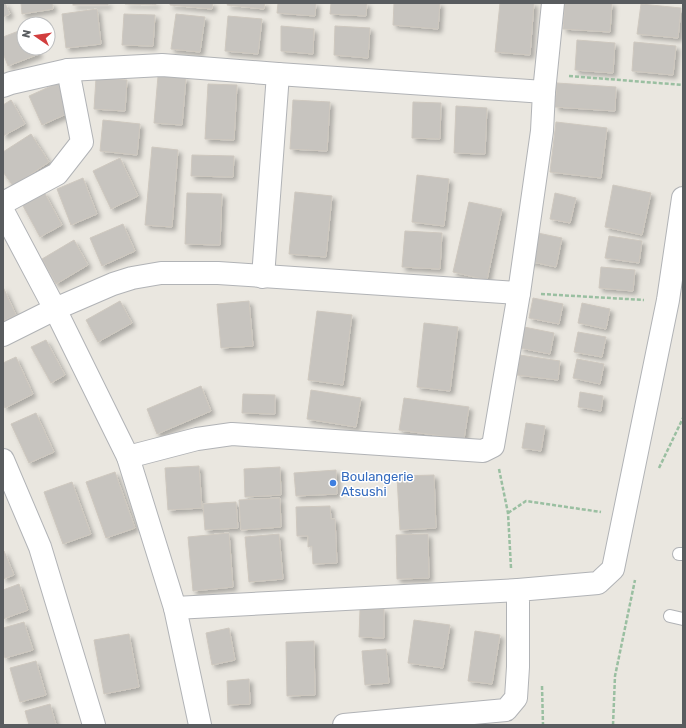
<svg xmlns="http://www.w3.org/2000/svg" width="686" height="728" viewBox="0 0 686 728" font-family="Rubik,sans-serif">
  <style>
    .building { fill: #c7c4bf; stroke: #cec8bf; filter: url(#shadow) }
    .lines { fill: none; stroke-linecap: round; stroke-linejoin: round }
    .lane-casing { stroke: #b1b3b6; stroke-width: 14 }
    .street-casing { stroke: #b1b3b6; stroke-width: 24 }
    .path { stroke: #9abfa1; stroke-width: 2.5; stroke-dasharray: 4 2; stroke-linecap: butt }
    .lane { stroke: #fff; stroke-width: 12 }
    .street { stroke: #fff; stroke-width: 22 }
    .shop-dot { fill: #3f7fe0; stroke: #fff; stroke-width: 1.5 }
    .labels { text-anchor: middle; dominant-baseline: central; stroke-width: 3; stroke-linejoin: round; paint-order: stroke }
    .shop-label { font-size: 13px; fill: #366cbe; stroke: #fff; text-anchor: start }
  </style>
  <defs>
    <filter id="shadow"><feDropShadow dx="3.5" dy="3.5" stdDeviation="2" flood-color="#0004"/></filter>
  </defs>
  <rect width="100%" height="100%" fill="#eae7e0"/>
  <g class="building">
    <polygon points="3,3 5,3 10,14 3,17"/>
    <polygon points="21,3 52,3 53,9 22,14"/>
    <rect x="73" y="3" width="35" height="2"/>
    <polygon points="125,3 156,3 156,5 125,4"/>
    <polygon points="170,3 213,3 212,9 170,5"/>
    <polygon points="228,3 265,3 264,9 227,5"/>
    <polygon points="278,3 316,3 315,16 277,13"/>
    <polygon points="331,3 367,3 366,16 330,14"/>
    <polygon points="394,3 440,3 438,29 393,25"/>
    <polygon points="500,3 534,3 530,55 495,52"/>
    <polygon points="565,3 612,3 610,32 563,29"/>
    <polygon points="641,4 681,8 678,38 637,34"/>
    <polygon points="97,9 101,44 66,48 62,14"/>
    <polygon points="124,14 155,15 153,46 122,45"/>
    <polygon points="176,14 205,17 200,52 171,49"/>
    <polygon points="228,16 262,19 258,54 225,51"/>
    <polygon points="281,26 314,29 313,54 281,51"/>
    <polygon points="335,26 370,28 368,58 334,55"/>
    <polygon points="24,29 24,48 36,48 39,54 8,66 3,53 3,37"/>
    <polygon points="577,40 615,43 613,73 575,70"/>
    <polygon points="634,42 676,46 673,75 632,71"/>
    <polygon points="158,76 186,78 182,125 154,123"/>
    <polygon points="96,78 127,80 125,111 94,109"/>
    <polygon points="60,82 73,111 42,125 29,96"/>
    <polygon points="557,83 616,87 615,111 555,107"/>
    <polygon points="208,84 237,85 234,140 205,139"/>
    <polygon points="11,100 25,124 3,136 3,105"/>
    <polygon points="293,100 330,102 327,151 290,149"/>
    <polygon points="413,102 441,103 440,139 412,138"/>
    <polygon points="456,106 487,108 485,154 454,153"/>
    <polygon points="103,120 140,124 137,155 100,151"/>
    <polygon points="556,122 607,128 601,178 550,172"/>
    <polygon points="31,134 49,162 13,186 3,172 3,152"/>
    <polygon points="152,147 178,150 172,227 145,225"/>
    <polygon points="192,155 234,156 233,177 191,176"/>
    <polygon points="120,158 138,196 111,209 93,171"/>
    <polygon points="417,175 449,179 444,226 412,222"/>
    <polygon points="83,178 97,214 71,225 57,189"/>
    <polygon points="613,185 651,193 642,235 605,227"/>
    <polygon points="44,192 62,225 40,237 22,204"/>
    <polygon points="295,192 332,196 326,257 289,254"/>
    <polygon points="187,193 222,194 220,245 185,244"/>
    <polygon points="555,193 576,198 570,223 550,219"/>
    <polygon points="469,202 502,209 487,280 453,272"/>
    <polygon points="123,224 135,251 102,266 90,238"/>
    <polygon points="405,231 442,233 440,269 402,267"/>
    <polygon points="533,232 562,238 556,267 528,261"/>
    <polygon points="609,236 642,241 639,263 605,258"/>
    <polygon points="74,240 88,265 56,284 42,259"/>
    <polygon points="601,267 635,270 633,291 599,288"/>
    <polygon points="3,287 16,315 3,321"/>
    <polygon points="533,298 563,304 559,324 529,318"/>
    <polygon points="120,301 132,323 98,342 86,320"/>
    <polygon points="249,301 253,346 221,348 217,304"/>
    <polygon points="582,303 610,309 606,329 578,323"/>
    <polygon points="317,311 352,315 343,385 308,380"/>
    <polygon points="424,323 458,327 450,391 417,387"/>
    <polygon points="524,327 554,333 550,354 520,348"/>
    <polygon points="578,332 606,337 602,357 574,352"/>
    <polygon points="46,340 65,375 51,383 31,347"/>
    <polygon points="520,355 560,361 558,380 517,375"/>
    <polygon points="16,357 33,394 5,408 3,404 3,363"/>
    <polygon points="577,359 604,364 600,384 573,378"/>
    <polygon points="201,386 211,411 157,434 147,409"/>
    <polygon points="311,390 361,398 356,427 307,419"/>
    <polygon points="580,392 603,396 601,411 578,407"/>
    <polygon points="243,394 275,395 275,414 242,413"/>
    <polygon points="404,398 469,407 464,439 399,430"/>
    <polygon points="36,413 54,452 29,463 11,424"/>
    <polygon points="526,423 545,426 541,451 522,448"/>
    <polygon points="199,466 202,508 168,510 165,468"/>
    <polygon points="280,467 281,495 245,497 244,469"/>
    <polygon points="336,470 337,494 296,496 294,473"/>
    <polygon points="115,472 135,528 106,538 86,482"/>
    <polygon points="434,475 436,528 400,530 397,476"/>
    <polygon points="72,482 91,534 63,544 44,492"/>
    <polygon points="280,498 281,527 241,530 239,500"/>
    <polygon points="236,502 238,528 205,530 203,504"/>
    <polygon points="330,506 331,519 335,519 337,563 313,564 312,546 308,547 308,536 297,536 296,507"/>
    <polygon points="229,533 233,587 193,591 188,537"/>
    <polygon points="279,534 283,579 249,582 245,537"/>
    <polygon points="428,534 429,578 397,579 396,535"/>
    <polygon points="3,551 4,551 14,575 3,579"/>
    <polygon points="19,584 28,610 3,619 3,590"/>
    <polygon points="360,609 384,609 384,638 359,637"/>
    <polygon points="414,620 450,625 443,668 408,663"/>
    <polygon points="24,622 33,650 5,658 3,652 3,628"/>
    <polygon points="229,628 235,660 212,665 206,633"/>
    <polygon points="475,631 500,635 492,684 468,681"/>
    <polygon points="129,634 139,687 104,694 94,640"/>
    <polygon points="314,641 315,695 287,696 286,642"/>
    <polygon points="386,649 389,683 365,685 362,651"/>
    <polygon points="36,661 46,695 20,702 10,668"/>
    <polygon points="249,679 250,704 228,705 227,681"/>
    <polygon points="50,704 56,725 29,725 25,711"/>
  </g>
  <g class="lines">
    <defs>
      <g id="lane">
        <polyline points="679,554 683,554"/>
        <polyline points="670,616 683,619"/>
      </g>
      <g id="street">
        <polyline points="3,86 11,83 68,70 162,65 278,74 544,92 542,131 519,293 493,446 483,451 232,434 197,439 128,457"/>
        <polyline points="544,92 553,3"/>
        <polyline points="3,203 57,174 82,142 68,70"/>
        <polyline points="3,211 55,309 128,457 175,608 200,725"/>
        <polyline points="263,277 278,74"/>
        <polyline points="3,335 55,309 113,284 132,278 161,273 218,273 519,293"/>
        <polyline points="3,460 40,547 94,725"/>
        <polyline points="175,608 518,590"/>
        <polyline points="344,725 506,710 516,698 518,667 518,590 598,583 613,569 668,300 683,198"/>
      </g>
    </defs>
    <use href="#lane" class="lane-casing"/>
    <use href="#street" class="street-casing"/>
    <g class="path">
      <polyline points="569,76 683,85"/>
      <polyline points="541,294 644,300"/>
      <polyline points="659,468 683,418"/>
      <polyline points="499,469 508,513 511,568"/>
      <polyline points="508,513 526,501 601,512"/>
      <polyline points="542,686 543,725"/>
      <polyline points="613,725 615,676 635,580"/>
    </g>
    <use href="#lane" class="lane"/>
    <use href="#street" class="street"/>
  </g>
  <circle class="shop-dot" cx="333" cy="483" r="4"/>
  <g class="labels">
    <g class="shop-label">
      <text x="341" y="476">Boulangerie<tspan x="341" dy="15">Atsushi</tspan></text>
    </g>
  </g>
  <rect width="686" height="728" fill="none" stroke="#595c5f" stroke-width="8"/>
  <g transform="translate(36 36) rotate(283)"><circle r="19" fill="#ffffff" stroke="#bdbebf"/>
  <path d="M0-3L7 15L0 10L-7 15Z" fill="#d23e3e"/>
  <text y="-6" font-size="11" font-weight="bold" text-anchor="middle" fill="#595c5f">N</text>
  </g>
</svg>
